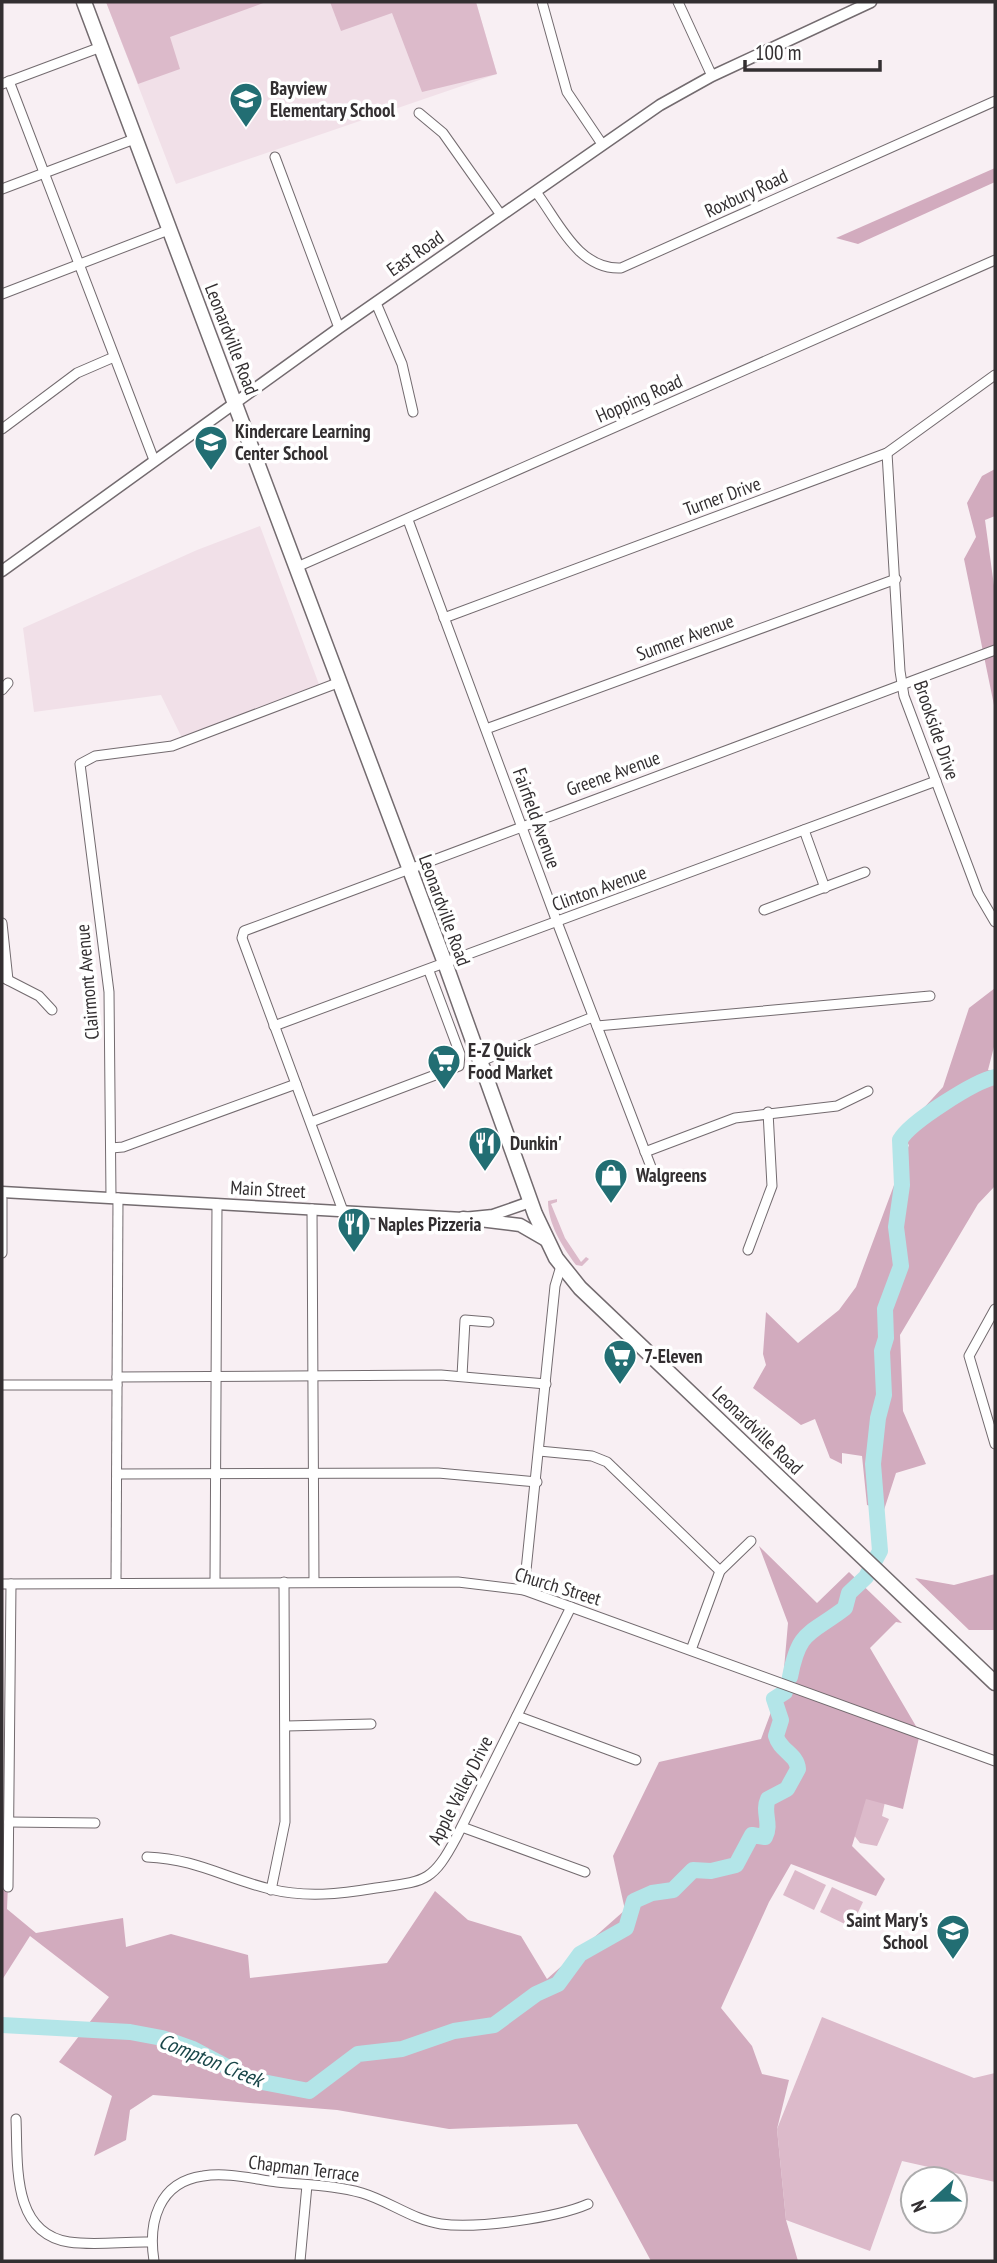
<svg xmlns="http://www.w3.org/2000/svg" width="997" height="2263" viewBox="0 0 997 2263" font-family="'PT Sans Narrow',sans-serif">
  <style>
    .built { fill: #f1e0e8 }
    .green { fill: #dcbaca }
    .forest { fill: #d2abbe }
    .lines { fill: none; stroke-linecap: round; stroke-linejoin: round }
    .river { stroke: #b3e5e8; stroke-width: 16 }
    .minor-casing { stroke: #736b6f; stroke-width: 11 }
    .tertiary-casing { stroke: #736b6f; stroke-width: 13 }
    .secondary-casing { stroke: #736b6f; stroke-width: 15 }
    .primary-casing { stroke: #736b6f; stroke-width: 17 }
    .minor { stroke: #fff; stroke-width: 9 }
    .tertiary { stroke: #fff; stroke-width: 10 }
    .secondary { stroke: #fff; stroke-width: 12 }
    .primary { stroke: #fff; stroke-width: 14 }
    .labels { text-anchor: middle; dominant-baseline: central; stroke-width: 7; stroke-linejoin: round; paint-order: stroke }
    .poi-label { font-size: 19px; font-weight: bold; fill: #332f31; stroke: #fff; text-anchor: start }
    .street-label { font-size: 19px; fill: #332f31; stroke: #fff }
    .water-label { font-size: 21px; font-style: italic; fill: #194649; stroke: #fff }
  </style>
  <rect width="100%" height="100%" fill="#f8eff3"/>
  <g class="built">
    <polygon points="106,2 476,2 497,74 176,184"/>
    <polygon points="260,526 320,687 182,738 161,695 34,712 23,628 197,550"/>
  </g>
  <g class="green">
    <polygon points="106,2 266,2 170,37 180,69 138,84"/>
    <polygon points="330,2 476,2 497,74 422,92 392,13 341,31"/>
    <path d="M 557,1199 L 557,1202 L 551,1204 L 565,1238 L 581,1262 L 586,1257 L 589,1259 L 582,1266 L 576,1265 C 562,1246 548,1224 548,1201 Z"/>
    <polygon points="866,1794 885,1802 882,1816 889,1819 877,1846 860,1843 853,1834"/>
    <polygon points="795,1870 826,1885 814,1910 783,1895"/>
    <polygon points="832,1887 863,1902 851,1927 820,1912"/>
    <polygon points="822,2017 974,2078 995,2073 995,2182 902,2161 870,2251 786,2220 777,2129"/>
  </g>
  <g class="forest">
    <polygon points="995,168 995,182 858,244 836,238"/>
    <polygon points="995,469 995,516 985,520 995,593 995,710 964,559 976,537 967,503 982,476"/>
    <polygon points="995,988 995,1043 988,1070 995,1071 995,1186 978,1204 900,1335 903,1411 926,1464 896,1473 884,1510 867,1505 862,1456 842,1453 842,1464 830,1458 815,1419 801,1425 753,1388 766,1365 763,1354 766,1312 798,1343 839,1310 856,1287 909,1145 899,1135 943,1087 969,1008"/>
    <polygon points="759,1546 817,1603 849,1572 902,1623 896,1622 870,1648 920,1733 903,1809 866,1799 852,1846 885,1879 876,1896 791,1864 769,1902 721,2008 752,2046 762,2074 789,2080 777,2129 786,2220 798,2261 651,2261 577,2124 449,2129 337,2110 153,2095 130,2110 126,2140 94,2156 112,2096 59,2062 109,1997 30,1936 2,1980 2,1884 8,1884 7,1909 36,1933 123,1918 126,1947 171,1934 248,1955 250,1978 387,1963 435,1891 468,1920 521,1936 547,1979 625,1910 613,1856 659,1762 761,1739 783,1680 788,1623"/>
    <polygon points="995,1574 995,1630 969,1630 915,1578 954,1585"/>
  </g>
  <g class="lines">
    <g class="river">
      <path d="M 790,1677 C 799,1629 810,1635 845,1608 L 849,1593 L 866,1577 L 880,1551 L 873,1464 L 878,1418 L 884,1395 L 882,1351 L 886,1338 L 885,1309 L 901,1266 L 896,1227 L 902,1185 L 900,1140 C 910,1122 975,1081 995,1077"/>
      <path d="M 2,2025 L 130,2032 L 162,2038 L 193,2049 L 252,2080 L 309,2091 L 358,2054 L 402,2049 L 454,2031 L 494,2025 L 536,1994 L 558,1984 L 580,1954 L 626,1928 L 634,1901 L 652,1893 L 673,1890 L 693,1870 L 711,1871 L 736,1865 L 752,1835 L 765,1837 C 772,1824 762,1812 768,1799 L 787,1789 L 798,1769 C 797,1754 780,1751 776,1736 L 781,1720 L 774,1699 L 785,1692"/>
    </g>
    <defs>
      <g id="minor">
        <polyline points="542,2 567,92 602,144"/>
        <polyline points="678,2 712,76"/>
        <polyline points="9,81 154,460"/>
        <polyline points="2,84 101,47"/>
        <polyline points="419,113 443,133 501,215"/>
        <polyline points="275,157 339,328"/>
        <polyline points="2,189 137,138"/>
        <path d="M 536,192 C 558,221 578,270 621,268 L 995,101"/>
        <polyline points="2,294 171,229"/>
        <polyline points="376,303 402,364 413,412"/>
        <polyline points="2,429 77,373 114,357"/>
        <polyline points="887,453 900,671 904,696 978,893 995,922"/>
        <polyline points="408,520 557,922 651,1167"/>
        <polyline points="297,567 995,260"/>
        <polyline points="444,618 887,453 995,375"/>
        <polyline points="2,690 8,683"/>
        <polyline points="486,729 896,579"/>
        <polyline points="804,830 825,888"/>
        <polyline points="764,910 865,872"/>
        <polyline points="2,923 8,980"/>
        <polyline points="2,977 39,996 52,1010"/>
        <polyline points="274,1026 936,781"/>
        <polyline points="597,1026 930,996"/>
        <polyline points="481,1061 593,1017"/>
        <polyline points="311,1122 459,1066 460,1054 429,971"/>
        <polyline points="111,1148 123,1147 296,1084"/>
        <polyline points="645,1152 735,1118 837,1106 868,1091"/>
        <polyline points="111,1197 109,992 80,764 95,756 172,746 340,682"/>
        <polyline points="2,1199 2,1253"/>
        <polyline points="312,1209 314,1582"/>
        <polyline points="343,1211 242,938 244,931 995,650"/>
        <polyline points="748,1250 772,1186 768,1112"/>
        <polyline points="995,1309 969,1356 995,1444"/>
        <polyline points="462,1376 465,1320 489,1322"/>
        <polyline points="117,1377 441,1375 546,1384"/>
        <polyline points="2,1385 117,1385"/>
        <polyline points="539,1451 592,1456 607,1462 720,1571"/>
        <polyline points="117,1474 438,1473 537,1482"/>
        <polyline points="116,1582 118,1198"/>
        <polyline points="215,1582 217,1204"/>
        <polyline points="2,1584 458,1582 524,1590 995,1761"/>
        <polyline points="524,1590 555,1286 561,1266"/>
        <polyline points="691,1650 720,1571 751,1541"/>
        <polyline points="517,1716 636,1760"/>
        <polyline points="286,1726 371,1724"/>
        <polyline points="9,1822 95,1823"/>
        <polyline points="462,1827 585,1872"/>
        <path d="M 147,1857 C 197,1859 224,1878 270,1889 C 306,1898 340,1894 376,1888 C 425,1881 432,1883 456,1838 L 571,1607"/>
        <polyline points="8,1887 11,1584"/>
        <polyline points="271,1890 285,1822 284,1582"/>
        <path d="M 16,2119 C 18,2163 11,2233 69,2242 C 96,2246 125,2241 151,2242"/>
        <path d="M 154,2261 C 148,2223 158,2182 203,2176 C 227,2172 254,2179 277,2182 C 305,2185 335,2185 362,2193 C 389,2201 413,2220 441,2224 C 476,2229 556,2218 588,2204"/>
        <polyline points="300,2261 307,2185"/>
      </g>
      <g id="tertiary">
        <polyline points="2,571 339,328 660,105 712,76 871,2"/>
        <polyline points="2,1192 463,1218 493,1215 530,1202"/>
      </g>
      <polyline id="secondary" points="463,1218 520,1225 546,1240"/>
      <polyline id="primary" points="84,2 445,963 535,1214 556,1258 580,1288 995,1683"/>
    </defs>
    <use href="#minor" class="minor-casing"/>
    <use href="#tertiary" class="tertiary-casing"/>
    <use href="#secondary" class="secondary-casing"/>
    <use href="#primary" class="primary-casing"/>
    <use href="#minor" class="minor"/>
    <use href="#tertiary" class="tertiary"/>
    <use href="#secondary" class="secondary"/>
    <use href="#primary" class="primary"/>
  </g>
  <defs>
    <symbol id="school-pin" viewBox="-11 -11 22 30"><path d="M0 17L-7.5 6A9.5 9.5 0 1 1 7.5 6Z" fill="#226e73" stroke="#fff"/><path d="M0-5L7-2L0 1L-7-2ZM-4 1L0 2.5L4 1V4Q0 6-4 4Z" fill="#fff"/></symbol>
    <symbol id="supermarket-pin" viewBox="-11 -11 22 30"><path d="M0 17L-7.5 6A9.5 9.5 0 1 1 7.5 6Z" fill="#226e73" stroke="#fff"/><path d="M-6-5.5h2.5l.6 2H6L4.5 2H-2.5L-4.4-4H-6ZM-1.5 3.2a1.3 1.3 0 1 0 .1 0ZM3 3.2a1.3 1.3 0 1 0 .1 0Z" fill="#fff"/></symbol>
    <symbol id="restaurant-pin" viewBox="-11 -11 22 30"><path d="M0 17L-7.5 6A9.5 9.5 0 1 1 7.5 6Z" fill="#226e73" stroke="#fff"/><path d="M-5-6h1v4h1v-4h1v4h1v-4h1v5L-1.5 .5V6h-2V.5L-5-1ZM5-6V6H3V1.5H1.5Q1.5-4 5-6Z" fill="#fff"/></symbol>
    <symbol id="shop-pin" viewBox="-11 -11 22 30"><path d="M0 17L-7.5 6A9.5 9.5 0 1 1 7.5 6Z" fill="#226e73" stroke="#fff"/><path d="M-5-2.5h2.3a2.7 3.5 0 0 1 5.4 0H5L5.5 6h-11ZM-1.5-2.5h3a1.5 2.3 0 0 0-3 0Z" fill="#fff"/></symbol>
  </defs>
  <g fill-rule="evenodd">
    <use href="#school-pin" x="227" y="80" width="38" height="52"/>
    <use href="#school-pin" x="192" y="423" width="38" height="52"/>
    <use href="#supermarket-pin" x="425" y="1042" width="38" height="52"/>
    <use href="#restaurant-pin" x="466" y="1124" width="38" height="52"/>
    <use href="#shop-pin" x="592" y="1156" width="38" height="52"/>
    <use href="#restaurant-pin" x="335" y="1205" width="38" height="52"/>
    <use href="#supermarket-pin" x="601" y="1337" width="38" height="52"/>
    <use href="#school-pin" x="934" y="1912" width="38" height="52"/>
  </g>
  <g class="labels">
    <g class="poi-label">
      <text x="270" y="88">Bayview<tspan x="270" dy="22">Elementary School</tspan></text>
      <text x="235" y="431">Kindercare Learning<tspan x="235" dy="22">Center School</tspan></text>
      <text x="468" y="1050">E-Z Quick<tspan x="468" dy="22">Food Market</tspan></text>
      <text x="510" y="1143">Dunkin'</text>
      <text x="636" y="1175">Walgreens</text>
      <text x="378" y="1224">Naples Pizzeria</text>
      <text x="644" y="1356">7-Eleven</text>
      <text x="928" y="1920" text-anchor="end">Saint Mary's<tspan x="928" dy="22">School</tspan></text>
    </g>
    <g class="street-label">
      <text transform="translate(746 193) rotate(-25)">Roxbury Road</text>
      <text transform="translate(415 253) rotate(-35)">East Road</text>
      <text transform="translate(232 339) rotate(69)">Leonardville Road</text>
      <text transform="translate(639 398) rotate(-24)">Hopping Road</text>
      <text transform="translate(722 496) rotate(-20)">Turner Drive</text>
      <text transform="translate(685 637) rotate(-20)">Sumner Avenue</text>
      <text transform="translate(937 730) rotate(71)">Brookside Drive</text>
      <text transform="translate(613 773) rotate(-20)">Greene Avenue</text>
      <text transform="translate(537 818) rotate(70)">Fairfield Avenue</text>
      <text transform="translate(599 888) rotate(-20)">Clinton Avenue</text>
      <text transform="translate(445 910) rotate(70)">Leonardville Road</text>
      <text transform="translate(87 982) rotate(-95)">Clairmont Avenue</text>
      <text transform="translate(268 1189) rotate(3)">Main Street</text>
      <text transform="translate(758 1430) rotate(44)">Leonardville Road</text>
      <text transform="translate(558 1586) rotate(17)">Church Street</text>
      <text transform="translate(460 1790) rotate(-63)">Apple Valley Drive</text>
      <text transform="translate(304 2168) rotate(7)">Chapman Terrace</text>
    </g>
    <g class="water-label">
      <text transform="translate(211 2060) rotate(22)">Compton Creek</text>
    </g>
  </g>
  <rect width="997" height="2263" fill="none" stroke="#332f31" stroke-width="7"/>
  <g transform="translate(934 2200) rotate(248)"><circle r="33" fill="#ffffff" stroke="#adacad" stroke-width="2"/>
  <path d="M0-5L12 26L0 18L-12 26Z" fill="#226e73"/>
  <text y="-10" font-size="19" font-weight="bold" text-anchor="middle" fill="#332f31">N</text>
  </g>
  <path d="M745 60v10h135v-10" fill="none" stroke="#332f31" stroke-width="3.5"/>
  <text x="755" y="60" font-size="21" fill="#332f31" stroke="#ffffff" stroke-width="5" paint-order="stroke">100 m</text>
</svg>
